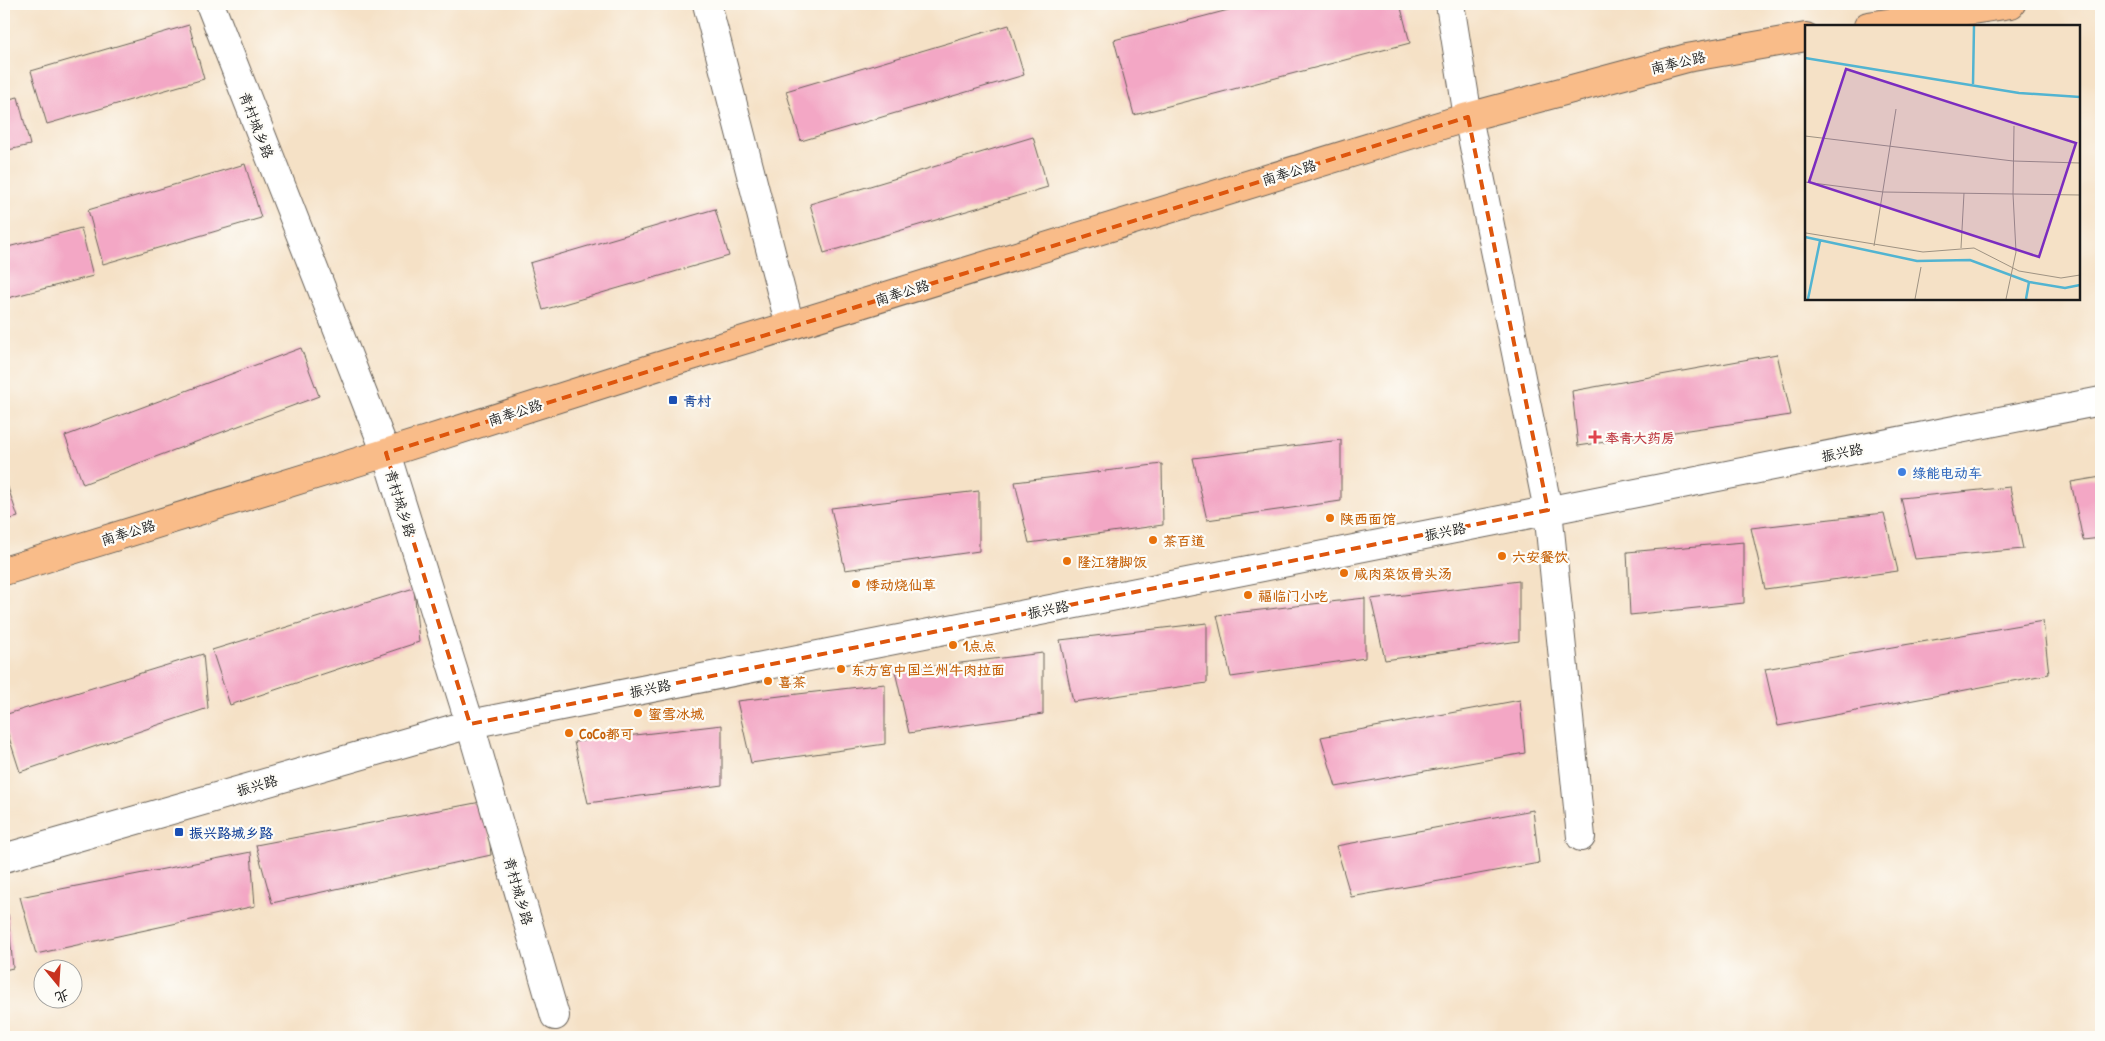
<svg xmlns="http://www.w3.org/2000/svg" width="2105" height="1041" viewBox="0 0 2105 1041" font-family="'Patrick Hand','LXGW WenKai TC',sans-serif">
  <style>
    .building { fill: #f3a7c5 }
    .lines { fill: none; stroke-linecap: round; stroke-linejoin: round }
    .minor-casing { stroke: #686158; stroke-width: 30 }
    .major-casing { stroke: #686158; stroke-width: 30 }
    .minor { stroke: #fff; stroke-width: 28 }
    .major { stroke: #f9bc89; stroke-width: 28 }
    .marked { fill: none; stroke: #de560d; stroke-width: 4; stroke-dasharray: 10 6; stroke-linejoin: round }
    .transit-dot { fill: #1a4fb4; stroke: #fdfcf7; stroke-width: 2 }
    .health-dot { fill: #e0444e; stroke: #fdfcf7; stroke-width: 2 }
    .shop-dot { fill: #3f7fe0; stroke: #fdfcf7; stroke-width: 2 }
    .food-dot { fill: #e8710a; stroke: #fdfcf7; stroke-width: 2 }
    .labels { text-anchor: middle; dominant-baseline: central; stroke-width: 4.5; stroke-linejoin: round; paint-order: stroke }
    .street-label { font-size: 14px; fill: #1c1c1c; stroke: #fdfcf7 }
    .transit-label { font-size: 14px; font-weight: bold; fill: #164399; stroke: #fdfcf7; text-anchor: start }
    .health-label { font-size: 14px; font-weight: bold; fill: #be3a42; stroke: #fdfcf7; text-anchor: start }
    .shop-label { font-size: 14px; font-weight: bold; fill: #366cbe; stroke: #fdfcf7; text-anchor: start }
    .food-label { font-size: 14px; font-weight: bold; fill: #c56008; stroke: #fdfcf7; text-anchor: start }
    .inset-river { fill: none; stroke: #52b4d1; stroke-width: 2.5 }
    .inset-road { fill: none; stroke: #9e9282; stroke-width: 1 }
    .view { fill: #7b2cbf; fill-opacity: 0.15; stroke: #7b2cbf; stroke-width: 2.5 }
    .inset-edge { fill: none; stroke: #1c1c1c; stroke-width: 2.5 }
  </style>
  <rect width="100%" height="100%" fill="#fdfcf7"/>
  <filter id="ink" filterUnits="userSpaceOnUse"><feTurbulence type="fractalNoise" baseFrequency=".02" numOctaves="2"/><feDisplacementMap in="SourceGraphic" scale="10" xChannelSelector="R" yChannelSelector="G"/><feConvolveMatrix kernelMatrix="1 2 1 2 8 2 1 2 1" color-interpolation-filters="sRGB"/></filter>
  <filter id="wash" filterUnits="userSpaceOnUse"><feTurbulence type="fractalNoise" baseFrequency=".0096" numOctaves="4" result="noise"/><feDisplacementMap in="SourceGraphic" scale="20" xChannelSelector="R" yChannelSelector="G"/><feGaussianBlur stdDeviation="1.12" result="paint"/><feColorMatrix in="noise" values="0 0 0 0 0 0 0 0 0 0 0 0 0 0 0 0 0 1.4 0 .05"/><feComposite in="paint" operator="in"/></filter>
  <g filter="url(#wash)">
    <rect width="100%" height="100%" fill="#f5e1c6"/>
    <g id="blocks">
      <g class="building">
        <polygon points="1251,4 1400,4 1410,43 1134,115 1114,40"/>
        <polygon points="189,25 204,79 47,124 31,71"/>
        <polygon points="1009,25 1024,75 801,141 786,91"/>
        <polygon points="18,97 30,145 4,151 4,100"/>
        <polygon points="1033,137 1048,187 824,253 810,204"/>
        <polygon points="245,164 261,218 103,264 88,210"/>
        <polygon points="715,209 729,256 543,310 530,263"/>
        <polygon points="81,228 93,276 4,299 4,248"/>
        <polygon points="301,348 319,396 83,484 65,436"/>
        <polygon points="1777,354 1791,415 1578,446 1572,391"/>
        <polygon points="1341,440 1341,501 1207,520 1193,458"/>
        <polygon points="1162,464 1163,525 1029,543 1015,482"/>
        <polygon points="4,476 18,517 4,521"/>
        <polygon points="2101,477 2101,538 2083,540 2071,482"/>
        <polygon points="2010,487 2023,549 1915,559 1901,498"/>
        <polygon points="979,491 979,551 845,570 831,508"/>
        <polygon points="1884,513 1898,571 1765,589 1751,528"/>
        <polygon points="1744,542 1744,603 1630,615 1627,552"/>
        <polygon points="1519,581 1519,641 1385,660 1371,599"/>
        <polygon points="414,588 419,642 230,705 212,650"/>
        <polygon points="1365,598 1365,658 1231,677 1217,615"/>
        <polygon points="2043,621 2049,674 1778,726 1765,669"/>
        <polygon points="1207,623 1207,683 1073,702 1060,640"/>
        <polygon points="1043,653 1043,714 909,733 895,671"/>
        <polygon points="203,654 208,708 20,772 4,722 4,715"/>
        <polygon points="885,684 885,744 751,763 737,701"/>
        <polygon points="1520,700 1525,753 1336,787 1321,737"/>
        <polygon points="722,725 722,785 588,803 574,742"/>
        <polygon points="486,801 491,855 272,903 256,845"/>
        <polygon points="1533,810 1539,863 1351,897 1336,846"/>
        <polygon points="251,852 255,906 36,954 20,897"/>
        <polygon points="8,914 13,968 4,970 4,915"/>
      </g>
    </g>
  </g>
  <g filter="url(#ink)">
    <use href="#blocks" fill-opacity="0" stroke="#686158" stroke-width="1"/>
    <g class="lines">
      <defs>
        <g id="minor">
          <polyline points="210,4 386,453 470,724 555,1016"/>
          <polyline points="707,4 790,326"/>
          <polyline points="1450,4 1468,117 1548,510 1581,837"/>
          <polyline points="4,858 470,724 2101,401"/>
        </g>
        <g id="major">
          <polyline points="1868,26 2011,4"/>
          <polyline points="4,571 386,453 656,367 1468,117 1687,58 1806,37"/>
        </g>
      </defs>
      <use href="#minor" class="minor-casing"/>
      <use href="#major" class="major-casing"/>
      <use href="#minor" class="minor"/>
      <use href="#major" class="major"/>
    </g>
  </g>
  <path class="marked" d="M 1468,117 L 1548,510 L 470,724 L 386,453 Z"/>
  <g class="transit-dot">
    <rect x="668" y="395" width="10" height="10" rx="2.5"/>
    <rect x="174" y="827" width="10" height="10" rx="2.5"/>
  </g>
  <path class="health-dot" d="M1592.5 429.5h5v5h5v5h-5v5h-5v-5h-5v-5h5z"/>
  <circle class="shop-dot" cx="1902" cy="472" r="5"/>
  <g class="food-dot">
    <circle cx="1330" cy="518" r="5"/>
    <circle cx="1153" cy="540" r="5"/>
    <circle cx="1502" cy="556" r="5"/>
    <circle cx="1067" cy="561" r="5"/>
    <circle cx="1344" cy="573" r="5"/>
    <circle cx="856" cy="584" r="5"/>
    <circle cx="1248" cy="595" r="5"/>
    <circle cx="953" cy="645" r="5"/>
    <circle cx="841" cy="669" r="5"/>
    <circle cx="768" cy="681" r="5"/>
    <circle cx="638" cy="713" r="5"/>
    <circle cx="569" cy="733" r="5"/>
  </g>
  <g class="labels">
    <g class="street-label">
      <text transform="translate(1678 62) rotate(-13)">南奉公路</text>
      <text transform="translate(257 125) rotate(69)">青村城乡路</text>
      <text transform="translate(1289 172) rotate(-17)">南奉公路</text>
      <text transform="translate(902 292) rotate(-17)">南奉公路</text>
      <text transform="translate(515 412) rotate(-18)">南奉公路</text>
      <text transform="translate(1842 452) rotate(-11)">振兴路</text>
      <text transform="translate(401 503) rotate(73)">青村城乡路</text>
      <text transform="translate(1445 531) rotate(-11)">振兴路</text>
      <text transform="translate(128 532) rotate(-17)">南奉公路</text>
      <text transform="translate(1048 609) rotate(-11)">振兴路</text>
      <text transform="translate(650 688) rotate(-11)">振兴路</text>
      <text transform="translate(257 785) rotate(-16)">振兴路</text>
      <text transform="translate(519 891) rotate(74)">青村城乡路</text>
    </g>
    <g class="transit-label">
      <text x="683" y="400">青村</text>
      <text x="189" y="832">振兴路城乡路</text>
    </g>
    <g class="health-label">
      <text x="1605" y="437">奉青大药房</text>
    </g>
    <g class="shop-label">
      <text x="1912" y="472">绿能电动车</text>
    </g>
    <g class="food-label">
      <text x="1340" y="518">陕西面馆</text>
      <text x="1163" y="540">茶百道</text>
      <text x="1512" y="556">六安餐饮</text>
      <text x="1077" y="561">隆江猪脚饭</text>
      <text x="1354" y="573">咸肉菜饭骨头汤</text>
      <text x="866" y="584">悸动烧仙草</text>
      <text x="1258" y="595">福临门小吃</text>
      <text x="963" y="645">1点点</text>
      <text x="851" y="669">东方宫中国兰州牛肉拉面</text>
      <text x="778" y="681">喜茶</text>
      <text x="648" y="713">蜜雪冰城</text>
      <text x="579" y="733">CoCo都可</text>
    </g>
  </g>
  <g transform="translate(1805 25)">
    <rect width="275" height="275" fill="#f5e1c6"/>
    <path class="inset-river" d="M 0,33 L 214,68 L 275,72M 168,59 L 169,1M 0,212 L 112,236 L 165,235 L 224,257 L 260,263 L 275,260M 3,274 L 15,216M 221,274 L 224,257"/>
    <path class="inset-road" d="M 0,111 L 208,136 L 275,138M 0,157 L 78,167 L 275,170M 1,208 L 118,227 L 169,223 L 214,246 L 256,253 L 275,250M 69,221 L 91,84M 156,223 L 159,168M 110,274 L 116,242M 201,274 L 211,227 L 208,169 L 209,101"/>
    <path class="view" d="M 41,44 L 271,118 L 234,232 L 4,157 Z"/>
    <rect width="275" height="275" class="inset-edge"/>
  </g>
  <rect width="2105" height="1041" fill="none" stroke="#fdfcf7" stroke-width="20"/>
  <g transform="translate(58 984) rotate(162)"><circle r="24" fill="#fdfcf7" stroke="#a3a29f"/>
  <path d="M0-4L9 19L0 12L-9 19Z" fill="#c8321e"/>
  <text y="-8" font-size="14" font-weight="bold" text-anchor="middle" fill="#1c1c1c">北</text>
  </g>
</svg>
